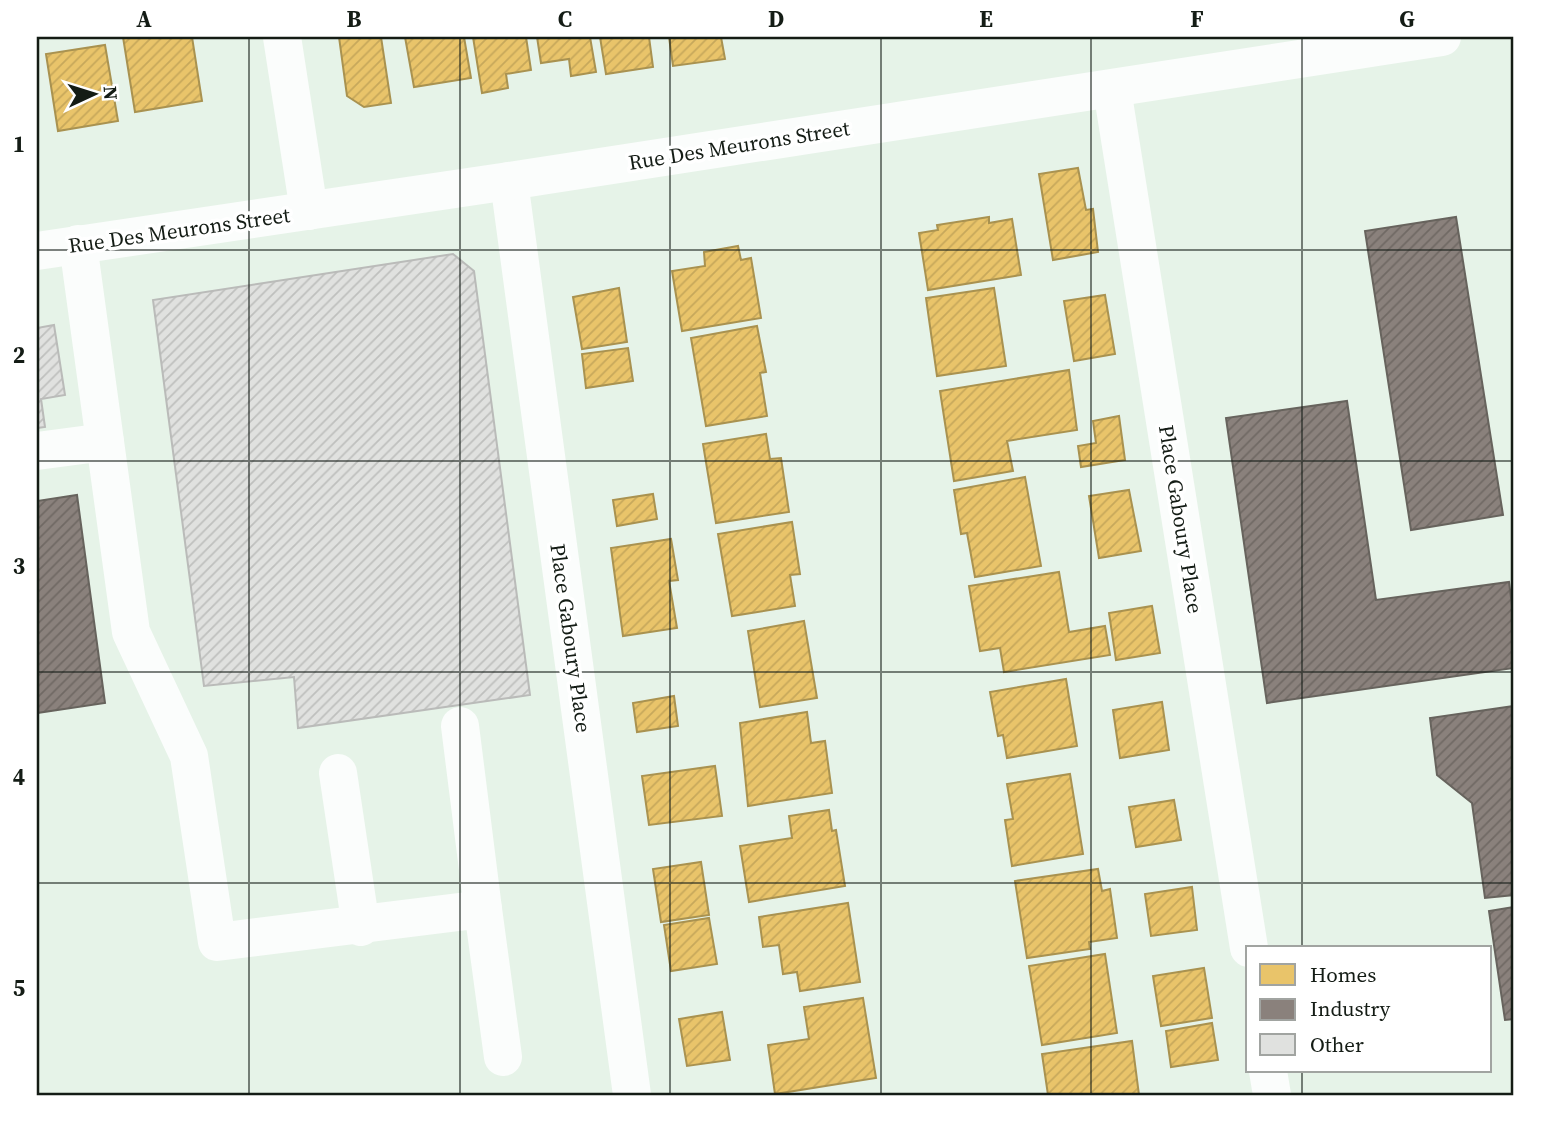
<svg xmlns="http://www.w3.org/2000/svg" width="1551" height="1132" viewBox="0 0 1551 1132" font-family="'Source Serif 4',serif">
  <style>
    .homes { fill: url(#homes-hatch); stroke: #a99250; stroke-width: 2 }
    .industry { fill: url(#industry-hatch); stroke: #67635d; stroke-width: 2 }
    .building { fill: url(#building-hatch); stroke: #babbb9; stroke-width: 2 }
    .lines { fill: none; stroke-linecap: round; stroke-linejoin: round }
    .minor { stroke: #fbfdfc; stroke-width: 38 }
    .grid { fill: none; stroke: #141c15; stroke-width: 2; stroke-opacity: 0.55 }
    .labels { text-anchor: middle; dominant-baseline: central; stroke-width: 7; stroke-linejoin: round; paint-order: stroke }
    .street-label { font-size: 21px; fill: #141c15; stroke: #fff }
    .neatline { fill: none; stroke: #141c15; stroke-width: 2.5 }
    .grid-label { font-size: 23px; text-anchor: middle; font-weight: bold; fill: #141c15 }
  </style>
  <defs>
    <pattern id="homes-hatch" width="6" height="6" patternUnits="userSpaceOnUse" patternTransform="scale(1.75)"><rect width="6" height="6" fill="#e9c46a"/><path d="M-1 1l2-2M0 6l6-6M5 7l2-2" fill="none" stroke="#c7a85b"/></pattern>
    <pattern id="industry-hatch" width="6" height="6" patternUnits="userSpaceOnUse" patternTransform="scale(1.75)"><rect width="6" height="6" fill="#8a817c"/><path d="M-1 1l2-2M0 6l6-6M5 7l2-2" fill="none" stroke="#706964"/></pattern>
    <pattern id="building-hatch" width="6" height="6" patternUnits="userSpaceOnUse" patternTransform="scale(1.75)"><rect width="6" height="6" fill="#e0e1df"/><path d="M-1 1l2-2M0 6l6-6M5 7l2-2" fill="none" stroke="#bfc0be"/></pattern>
  </defs>
  <rect width="100%" height="100%" fill="#e6f3e8"/>
  <g class="homes">
    <polygon points="123,37 192,37 202,101 135,112"/>
    <polygon points="339,37 381,37 391,103 364,107 347,96"/>
    <polygon points="405,37 464,37 471,78 414,87"/>
    <polygon points="473,37 526,37 531,70 506,74 508,88 482,93"/>
    <polygon points="537,37 590,37 596,72 571,76 569,59 541,63"/>
    <polygon points="600,37 649,37 653,67 606,74"/>
    <polygon points="669,37 721,37 725,59 673,66"/>
    <polygon points="105,45 118,121 58,131 46,54"/>
    <polygon points="1078,168 1086,210 1093,209 1098,252 1053,260 1039,174"/>
    <polygon points="989,217 989,223 1012,219 1021,275 928,290 919,233 938,230 937,225"/>
    <polygon points="738,246 741,260 751,258 761,318 682,331 672,271 705,266 704,252"/>
    <polygon points="619,288 627,342 582,349 573,297"/>
    <polygon points="994,288 1006,366 937,376 926,298"/>
    <polygon points="1105,295 1115,354 1074,361 1064,301"/>
    <polygon points="757,326 766,372 760,373 767,416 706,426 691,338"/>
    <polygon points="628,348 633,381 586,388 582,354"/>
    <polygon points="1069,370 1077,430 1007,441 1013,471 954,481 940,391"/>
    <polygon points="1119,416 1125,460 1081,467 1078,446 1096,443 1093,421"/>
    <polygon points="766,434 770,459 781,458 789,512 716,523 703,444"/>
    <polygon points="1025,477 1041,566 975,577 967,533 961,534 954,490"/>
    <polygon points="1129,490 1141,551 1099,558 1089,496"/>
    <polygon points="653,494 657,519 617,526 613,500"/>
    <polygon points="792,522 800,574 790,575 795,606 732,616 718,534"/>
    <polygon points="671,539 678,580 669,581 677,628 623,636 611,548"/>
    <polygon points="1059,572 1069,632 1105,626 1110,655 1004,672 1000,648 980,651 969,586"/>
    <polygon points="1152,606 1160,653 1116,660 1109,613"/>
    <polygon points="804,621 817,698 760,707 748,631"/>
    <polygon points="1066,679 1077,746 1007,758 1003,735 998,736 990,692"/>
    <polygon points="674,696 678,726 637,732 633,703"/>
    <polygon points="1162,702 1169,750 1120,758 1113,710"/>
    <polygon points="807,712 811,743 825,741 832,793 748,806 740,723"/>
    <polygon points="715,766 722,816 649,825 642,776"/>
    <polygon points="1070,774 1083,854 1012,866 1005,820 1013,819 1007,784"/>
    <polygon points="1174,800 1181,840 1136,847 1129,807"/>
    <polygon points="829,810 832,831 836,830 845,886 749,902 740,846 792,838 789,816"/>
    <polygon points="701,862 709,915 661,922 653,869"/>
    <polygon points="1098,869 1102,891 1110,889 1117,938 1089,942 1090,949 1027,958 1015,881"/>
    <polygon points="1192,887 1197,930 1151,936 1145,894"/>
    <polygon points="848,903 860,982 800,991 797,972 783,974 779,945 763,947 759,917"/>
    <polygon points="709,918 717,964 671,971 664,925"/>
    <polygon points="1105,954 1117,1033 1042,1045 1029,966"/>
    <polygon points="1204,968 1212,1018 1161,1026 1153,976"/>
    <polygon points="863,998 876,1078 775,1094 768,1045 809,1039 804,1007"/>
    <polygon points="722,1012 730,1060 687,1066 679,1019"/>
    <polygon points="1212,1023 1218,1060 1171,1067 1166,1031"/>
    <polygon points="1132,1041 1139,1095 1048,1095 1042,1054"/>
  </g>
  <g class="industry">
    <polygon points="1456,217 1503,515 1411,530 1365,231"/>
    <polygon points="1347,401 1376,600 1509,582 1514,621 1514,668 1267,703 1226,418"/>
    <polygon points="77,495 105,703 37,713 37,501"/>
    <polygon points="1514,706 1514,895 1485,898 1472,803 1437,775 1430,718"/>
    <polygon points="1514,907 1514,1019 1505,1020 1489,911"/>
  </g>
  <g class="building">
    <polygon points="453,254 474,271 530,695 298,728 294,677 204,686 153,300"/>
    <polygon points="54,325 65,395 41,399 45,427 37,428 37,328"/>
  </g>
  <g class="lines">
    <g class="minor">
      <polyline points="282,37 309,211"/>
      <polyline points="1112,89 1249,948"/>
      <polyline points="509,181 632,1095"/>
      <polyline points="78,244 131,632 189,756 217,942 483,909 503,1057"/>
      <polyline points="37,251 509,181 1442,37"/>
      <polyline points="37,451 105,442"/>
      <polyline points="460,726 483,909"/>
      <polyline points="338,773 361,927"/>
      <polyline points="1268,1071 1272,1095"/>
    </g>
  </g>
  <path class="grid" d="M 249,37 L 249,1095M 460,37 L 460,1095M 670,37 L 670,1095M 881,37 L 881,1095M 1091,37 L 1091,1095M 1302,37 L 1302,948M 37,250 L 1514,250M 37,461 L 1514,461M 37,672 L 1514,672M 37,883 L 1514,883M 1302,1071 L 1302,1095"/>
  <g class="labels">
    <g class="street-label">
      <text transform="translate(739 145) rotate(-9)">Rue Des Meurons Street</text>
      <text transform="translate(179 230) rotate(-8)">Rue Des Meurons Street</text>
      <text transform="translate(1181 519) rotate(81)">Place Gaboury Place</text>
      <text transform="translate(571 638) rotate(82)">Place Gaboury Place</text>
    </g>
  </g>
  <rect width="1551" height="1132" fill="none" stroke="#ffffff" stroke-width="77"/>
  <rect x="1246" y="946" width="245" height="126" fill="#ffffff" stroke="#a1a4a1" stroke-width="2"/>
  <rect x="1260" y="964" width="35" height="21" fill="#e9c46a" stroke="#a1a4a1" stroke-width="2"/>
  <text x="1310" y="982" font-size="21" fill="#141c15">Homes</text>
  <rect x="1260" y="999" width="35" height="21" fill="#8a817c" stroke="#a1a4a1" stroke-width="2"/>
  <text x="1310" y="1016" font-size="21" fill="#141c15">Industry</text>
  <rect x="1260" y="1034" width="35" height="21" fill="#e0e1df" stroke="#a1a4a1" stroke-width="2"/>
  <text x="1310" y="1052" font-size="21" fill="#141c15">Other</text>
  <g transform="translate(94 94) rotate(86)" stroke="#ffffff" stroke-width="5" paint-order="stroke">
  <path d="M0-5L12 26L0 18L-12 26Z" fill="#141c15"/>
  <text y="-10" font-size="19" font-weight="bold" text-anchor="middle" fill="#141c15">N</text>
  </g>
  <rect x="38" y="38" width="1474" height="1056" class="neatline"/>
  <g class="grid-label">
    <text x="144" y="27">A</text>
    <text x="354" y="27">B</text>
    <text x="565" y="27">C</text>
    <text x="776" y="27">D</text>
    <text x="986" y="27">E</text>
    <text x="1197" y="27">F</text>
    <text x="1407" y="27">G</text>
    <text x="19" y="152">1</text>
    <text x="19" y="363">2</text>
    <text x="19" y="574">3</text>
    <text x="19" y="785">4</text>
    <text x="19" y="996">5</text>
  </g>
</svg>
